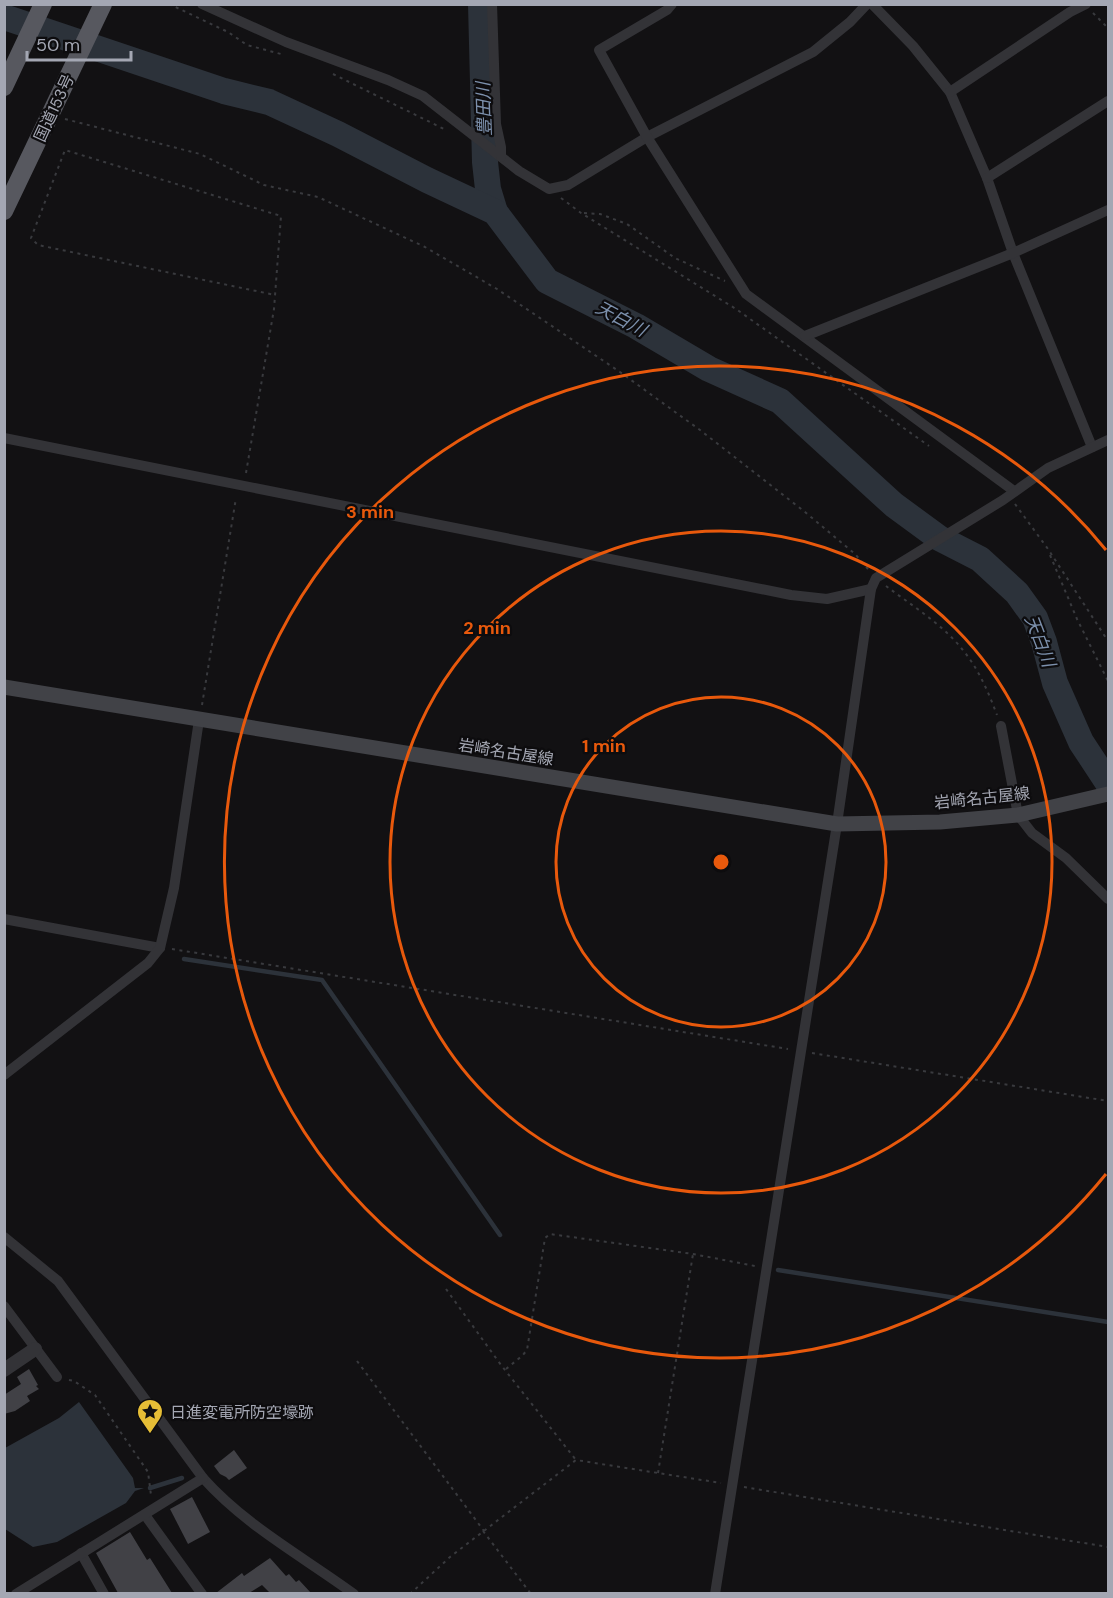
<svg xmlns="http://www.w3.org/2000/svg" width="1113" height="1598" viewBox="0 0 1113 1598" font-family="'DM Sans','Noto Sans JP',sans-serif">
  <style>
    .water { fill: #2c323a }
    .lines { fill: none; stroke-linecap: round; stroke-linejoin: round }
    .stream { stroke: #2c323a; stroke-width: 4.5 }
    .river { stroke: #2c323a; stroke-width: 26 }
    .building { fill: #414146 }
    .path { stroke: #393a3e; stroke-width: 2; stroke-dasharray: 3 4.5; stroke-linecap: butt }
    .minor { stroke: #333337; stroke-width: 10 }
    .tertiary { stroke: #333337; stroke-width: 14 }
    .secondary { stroke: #414247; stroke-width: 15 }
    .trunk { stroke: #57585f; stroke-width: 18 }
    .ring { fill: none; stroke: #e8590c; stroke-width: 3 }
    .labels { text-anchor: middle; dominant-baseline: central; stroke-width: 4.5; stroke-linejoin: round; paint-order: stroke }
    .street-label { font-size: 16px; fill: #a4a7b3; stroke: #0d0c0e }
    .poi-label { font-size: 16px; fill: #a4a7b3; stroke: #0d0c0e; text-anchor: start }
    .water-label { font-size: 18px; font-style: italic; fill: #7c90ac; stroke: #0d0c0e }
    .centre { fill: #e8590c; stroke: #0d0c0e; stroke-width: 3 }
    .ring-label { font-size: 18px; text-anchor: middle; font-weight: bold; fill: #e8590c; stroke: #0d0c0e; stroke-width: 4.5; stroke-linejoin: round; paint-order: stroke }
  </style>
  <rect width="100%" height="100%" fill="#121113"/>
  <polygon class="water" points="79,1402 133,1478 135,1488 144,1488 135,1491 126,1503 57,1542 33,1547 5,1529 5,1448 59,1418"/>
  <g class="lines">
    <g class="stream">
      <polyline points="184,959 322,980 500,1235"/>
      <polyline points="778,1270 1108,1322"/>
      <polyline points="150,1488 182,1478"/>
    </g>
    <g class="river">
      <polyline points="481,4 485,162 488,189 495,212"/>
      <polyline points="4,17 224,91 269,102 338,134 427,180 495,212 547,281 636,326 709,369 780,401 894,505 939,538 980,559 1017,593 1035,618 1044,642 1055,683 1081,742 1108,783"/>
    </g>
  </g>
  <g class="building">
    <polygon points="29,1369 38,1385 36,1386 39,1389 27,1396 30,1401 15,1411 4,1414 4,1395 21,1384 17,1377"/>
    <polygon points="234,1450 247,1468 229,1480 226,1477 220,1474 214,1466"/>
    <polygon points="192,1497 210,1532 188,1544 170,1509"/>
    <polygon points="130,1532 147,1560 150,1558 172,1593 118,1593 96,1553"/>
    <polygon points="270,1558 286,1576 289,1574 296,1582 299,1580 311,1593 270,1593 262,1585 249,1593 216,1593 242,1573 244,1576"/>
  </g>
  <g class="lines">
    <g class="path">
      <polyline points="169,4 228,32 247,45 281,54"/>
      <polyline points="1093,13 1108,28"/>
      <polyline points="333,74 444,129"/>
      <polyline points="65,119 200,154 264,185 318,197 425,247 497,289 620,372 700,430 805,512 855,554 868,569"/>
      <polyline points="561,198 581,213 736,309 929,446"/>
      <polyline points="584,213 600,214 627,224 675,258 725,281"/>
      <polyline points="246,473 274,309 281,216 65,150 31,238 38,245 275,295"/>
      <polyline points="1015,504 1048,549 1108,641"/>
      <polyline points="1050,555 1077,619 1108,681"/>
      <path d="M 886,586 C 911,605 942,624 962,649 C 978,668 988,691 997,715"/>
      <polyline points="202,705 236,498"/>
      <polyline points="172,949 788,1049"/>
      <polyline points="812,1053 1108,1101"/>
      <polyline points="446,1289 501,1365 576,1460"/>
      <polyline points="357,1361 484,1531"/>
      <polyline points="506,1369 522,1356 527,1350 545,1238 550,1234 693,1254 755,1266"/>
      <polyline points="69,1380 74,1381 95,1395 148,1472 151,1495"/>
      <polyline points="658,1473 693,1254"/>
      <polyline points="744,1487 1108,1547"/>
      <polyline points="483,1531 531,1594"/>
      <polyline points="410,1594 450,1557 576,1460 721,1483"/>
    </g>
    <g class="minor">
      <polyline points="202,4 286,42 388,80 423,96 519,171 549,189 568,185 647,137 813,52 850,22 867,4"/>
      <polyline points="492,4 496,124 501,147 501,157"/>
      <polyline points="672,4 667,10 599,50 647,137 746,294 1014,491"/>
      <polyline points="872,4 913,46 950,92 987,178 1013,253 1092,447"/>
      <polyline points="950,92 1070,12 1086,4"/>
      <polyline points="987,178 1108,101"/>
      <polyline points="805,336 1013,253 1108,210"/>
      <polyline points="4,438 791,595 827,599 871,589"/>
      <polyline points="1001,726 1018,815 1032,833 1066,858 1108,899"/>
      <polyline points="4,919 160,948"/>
      <polyline points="4,1075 148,963 160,948 174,888 199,720"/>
      <path d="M 4,1237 L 58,1281 L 203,1478 C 246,1526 302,1556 354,1594"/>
      <polyline points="4,1306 57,1377"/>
      <polyline points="145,1515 202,1594"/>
      <polyline points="81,1553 104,1594"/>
      <polyline points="16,1594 203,1478"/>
      <polyline points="715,1594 837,824 871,589 876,578 1003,500 1048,468 1108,440"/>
    </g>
    <polyline class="tertiary" points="4,1370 35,1349"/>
    <polyline class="secondary" points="4,687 837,824 940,822 1018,815 1108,794"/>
    <g class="trunk">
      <polyline points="4,87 43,4"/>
      <polyline points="4,211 103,4"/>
    </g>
  </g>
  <g class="ring">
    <circle cx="721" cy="862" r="165"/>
    <circle cx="721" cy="862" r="331"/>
    <path d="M1106 1174A496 496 0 1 1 1106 550"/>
  </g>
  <defs>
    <symbol id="sight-pin" viewBox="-11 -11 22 30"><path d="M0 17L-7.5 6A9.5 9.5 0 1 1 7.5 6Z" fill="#e6be36" stroke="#0d0c0e"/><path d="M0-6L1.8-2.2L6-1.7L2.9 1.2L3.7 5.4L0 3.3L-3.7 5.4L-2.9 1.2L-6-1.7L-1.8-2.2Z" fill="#111"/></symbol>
  </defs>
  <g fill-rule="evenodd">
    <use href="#sight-pin" x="135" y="1397" width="30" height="40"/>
  </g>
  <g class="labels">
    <g class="street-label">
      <text transform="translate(54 108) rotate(-65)">国道153号</text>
      <text transform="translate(506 752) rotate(9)">岩崎名古屋線</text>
      <text transform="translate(982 798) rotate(-6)">岩崎名古屋線</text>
    </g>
    <g class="poi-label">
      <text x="170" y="1412">日進変電所防空壕跡</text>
    </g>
    <g class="water-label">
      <text transform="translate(484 109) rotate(-92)">豊田川</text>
      <text transform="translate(621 319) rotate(28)">天白川</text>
      <text transform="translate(1040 641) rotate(69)">天白川</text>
    </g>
  </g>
  <circle cx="721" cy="862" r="9" class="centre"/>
  <g class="ring-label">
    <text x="370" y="518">3 min</text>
    <text x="487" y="634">2 min</text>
    <text x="604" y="752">1 min</text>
  </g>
  <rect width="1113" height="1598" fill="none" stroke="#a4a7b3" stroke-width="12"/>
  <path d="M27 51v9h104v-9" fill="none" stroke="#a4a7b3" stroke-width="3"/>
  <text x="36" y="51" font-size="18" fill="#a4a7b3" stroke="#0d0c0e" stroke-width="4.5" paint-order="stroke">50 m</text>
</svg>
